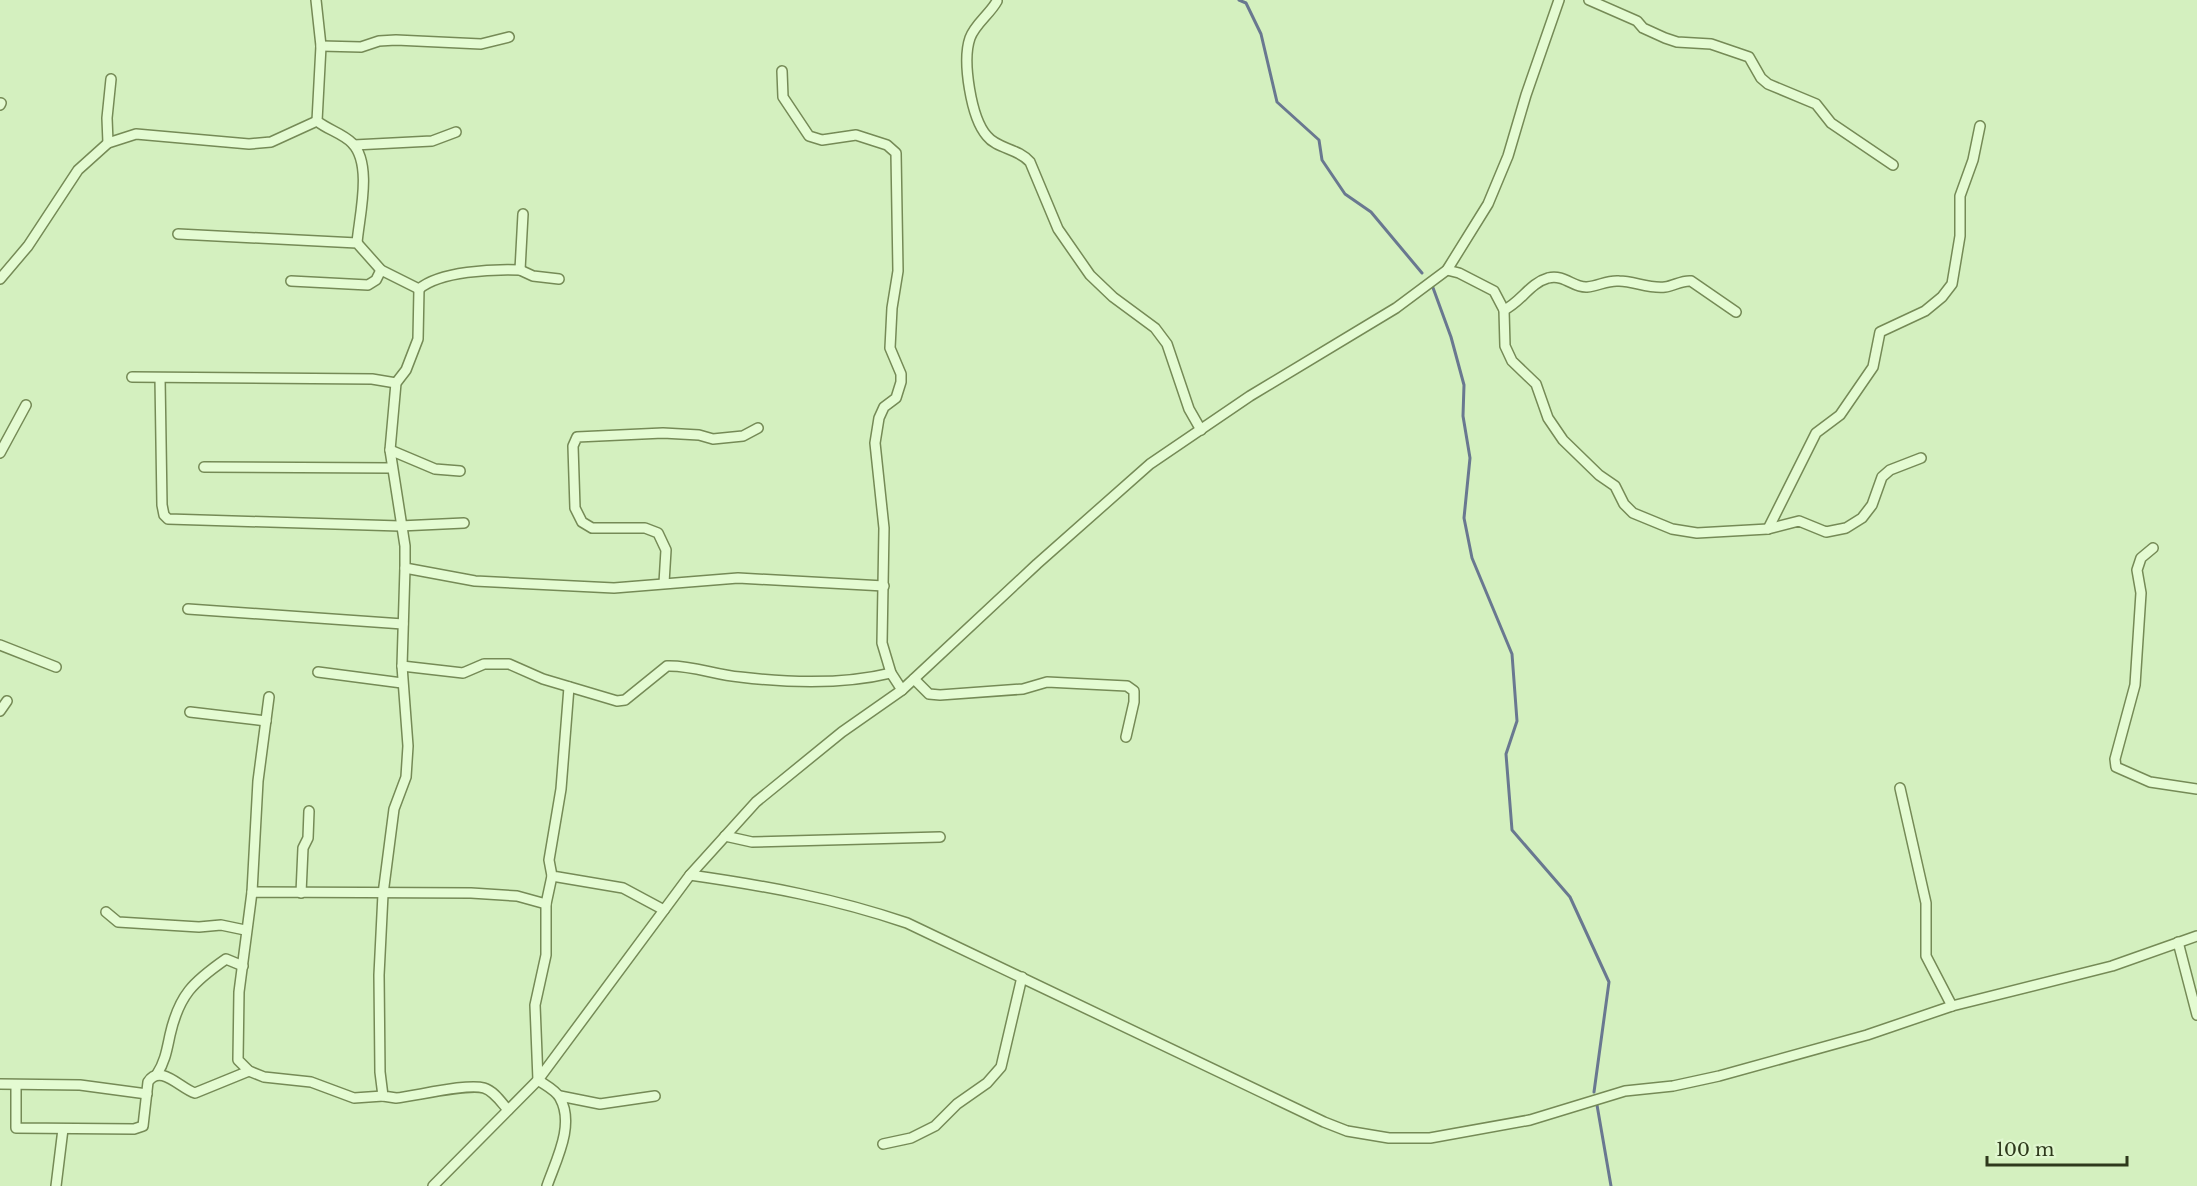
<svg xmlns="http://www.w3.org/2000/svg" width="2197" height="1186" viewBox="0 0 2197 1186" font-family="'Libre Baskerville',serif">
  <style>
    .lines { fill: none; stroke-linecap: round; stroke-linejoin: round }
    .stream { stroke: #697890; stroke-width: 3 }
    .minor-casing { stroke: #758a56; stroke-width: 12 }
    .minor { stroke: #e4fbd2; stroke-width: 9 }
  </style>
  <rect width="100%" height="100%" fill="#d4f0bf"/>
  <g class="lines">
    <g class="stream">
      <polyline points="1239,0 1246,3 1261,34 1277,102 1319,140 1322,160 1345,194 1371,212 1422,273"/>
      <polyline points="1432,285 1451,337 1464,385 1463,416 1470,458 1464,518 1472,558 1512,654 1517,721 1506,754 1512,830 1570,897 1609,982 1594,1092"/>
      <polyline points="1597,1105 1611,1186"/>
    </g>
    <defs>
      <g id="minor">
        <path d="M 316,0 L 321,46 L 317,121 C 328,130 342,133 352,143 C 373,164 359,217 357,243"/>
        <polyline points="1589,0 1637,21 1643,28 1665,38 1677,42 1711,44 1749,57 1761,78 1768,84 1816,104 1831,123 1893,165"/>
        <path d="M 997,1 C 990,14 975,24 970,38 C 962,61 971,118 987,136 C 997,149 1018,148 1030,162 L 1058,229 L 1090,275 L 1113,297 L 1155,328 L 1167,344 L 1189,409 L 1201,430"/>
        <polyline points="321,46 361,47 379,41 396,40 481,44 509,37"/>
        <polyline points="782,71 783,97 809,136 822,140 856,135 887,145 896,153 898,271 892,308 890,348 901,374 901,382 896,398 884,407 879,418 875,443 884,528 882,643 891,673 902,690"/>
        <polyline points="0,105 1,103"/>
        <polyline points="108,143 107,118 111,79"/>
        <polyline points="354,145 432,141 456,132"/>
        <polyline points="178,234 357,243 381,270 419,289"/>
        <polyline points="520,270 533,276 559,279"/>
        <polyline points="1447,270 1459,273 1494,291 1504,310 1505,346 1512,361 1536,384 1548,418 1563,440 1599,475 1615,486 1624,504 1633,513 1672,529 1697,533 1768,529 1799,521 1826,532 1846,528 1862,518 1872,505 1882,477 1890,470 1921,458"/>
        <polyline points="0,279 28,246 78,170 108,143 136,134 249,144 271,142 317,121"/>
        <polyline points="291,281 368,285 376,280 381,270"/>
        <polyline points="419,289 418,339 406,370 396,383 390,450 405,546 405,568 475,581 614,588 738,578 884,586"/>
        <path d="M 419,289 C 440,271 493,269 520,270 L 523,214"/>
        <path d="M 1504,310 C 1521,302 1530,283 1548,278 C 1565,274 1573,288 1587,287 C 1599,286 1607,280 1619,281 C 1634,281 1649,289 1665,287 C 1674,286 1682,280 1691,281 L 1736,312"/>
        <polyline points="132,377 372,379 396,383"/>
        <polyline points="160,378 162,505 164,515 168,519 400,526 464,523"/>
        <polyline points="390,450 435,469 460,471"/>
        <polyline points="0,453 26,405"/>
        <polyline points="204,467 391,468"/>
        <polyline points="1768,529 1816,433 1840,415 1873,367 1880,332 1925,311 1942,297 1952,284 1960,236 1960,196 1973,160 1980,126"/>
        <polyline points="2153,548 2141,558 2137,570 2141,593 2135,685 2115,759 2116,767 2150,782 2197,789"/>
        <path d="M 405,568 L 402,666 L 408,746 L 406,777 L 394,809 L 383,894 L 379,975 L 380,1072 L 383,1096 L 396,1098 C 416,1096 467,1083 484,1088 C 494,1091 501,1102 508,1110"/>
        <polyline points="664,583 666,550 658,533 645,528 592,528 582,522 575,508 573,446 577,437 663,433 699,435 713,439 743,436 758,428"/>
        <polyline points="188,609 403,624"/>
        <polyline points="0,645 56,667"/>
        <path d="M 402,666 L 463,673 L 484,664 L 509,664 L 543,679 L 617,701 L 625,700 L 667,666 C 692,665 715,675 740,677 C 790,683 842,685 891,673"/>
        <polyline points="318,672 402,683"/>
        <polyline points="914,679 929,694 940,695 1023,689 1047,682 1127,686 1134,691 1134,702 1126,737"/>
        <polyline points="569,687 561,789 549,860 552,876 623,888 664,910"/>
        <polyline points="0,711 7,701"/>
        <polyline points="190,712 266,721"/>
        <polyline points="1900,788 1926,903 1926,956 1952,1006"/>
        <polyline points="725,836 752,842 940,837"/>
        <path d="M 690,875 C 767,886 833,898 907,923 L 1324,1122 L 1347,1131 L 1389,1138 L 1430,1138 L 1530,1120 L 1625,1091 L 1673,1086 L 1719,1076 L 1867,1035 L 1952,1006 L 2112,966 L 2197,936"/>
        <polyline points="252,892 258,781 269,697"/>
        <polyline points="301,893 303,848 308,838 309,811"/>
        <polyline points="106,912 118,922 199,927 221,925 245,930"/>
        <polyline points="2178,942 2197,1015"/>
        <path d="M 157,1074 C 165,1062 167,1049 170,1035 C 179,995 193,982 226,959 L 243,966"/>
        <polyline points="0,1084 80,1085 147,1094"/>
        <path d="M 16,1085 L 16,1128 L 134,1129 L 143,1126 L 148,1082 C 160,1063 181,1089 195,1093 L 249,1071"/>
        <polyline points="383,1096 354,1098 311,1082 264,1077 249,1071 238,1060 239,992 252,892 471,893 517,896 546,904"/>
        <polyline points="560,1096 600,1104 655,1096"/>
        <polyline points="883,1144 911,1138 935,1126 957,1104 987,1083 1001,1067 1022,977"/>
        <polyline points="56,1186 63,1129"/>
        <polyline points="433,1186 538,1080 690,875 756,802 842,732 902,690 1037,564 1150,464 1250,396 1396,308 1447,270 1488,204 1508,156 1526,95 1559,0"/>
        <path d="M 547,1186 C 556,1160 575,1125 560,1098 C 556,1090 545,1085 538,1080 L 535,1005 L 546,955 L 546,904 L 552,876"/>
      </g>
    </defs>
    <use href="#minor" class="minor-casing"/>
    <use href="#minor" class="minor"/>
  </g>
  <path d="M1987 1156v9h140v-9" fill="none" stroke="#2e391c" stroke-width="3"/>
  <text x="1996" y="1156" font-size="18" fill="#2e391c" stroke="#e0f7cf" stroke-width="4.5" paint-order="stroke">100 m</text>
</svg>
